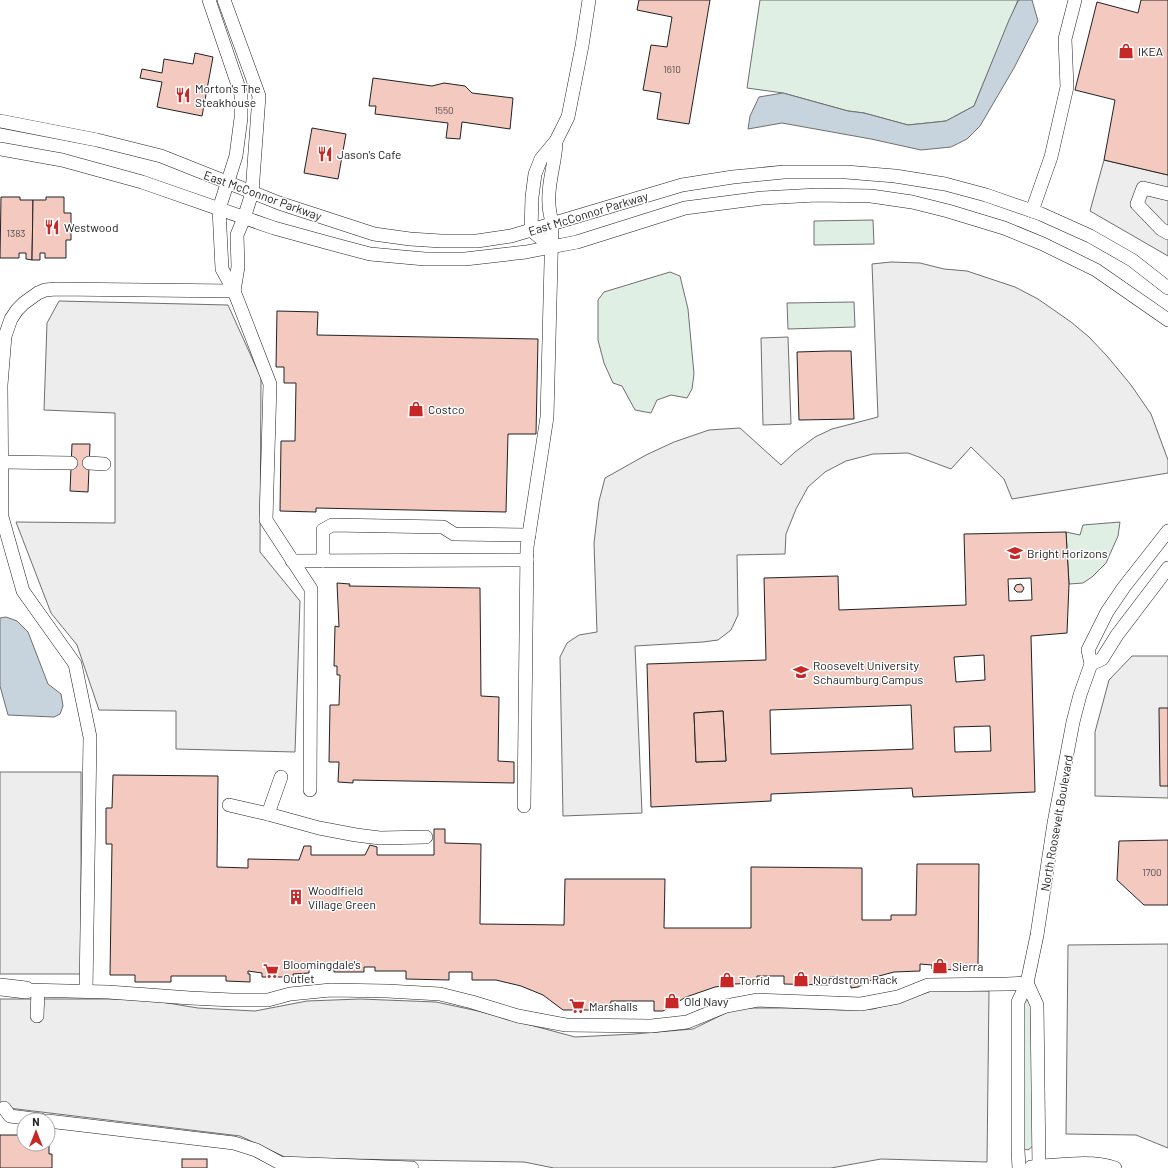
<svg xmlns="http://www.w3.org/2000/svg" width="1168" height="1168" viewBox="0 0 1168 1168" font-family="Barlow,sans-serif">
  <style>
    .green { fill: #e0efe3; stroke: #6f6f6f }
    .parking { fill: #ededed; stroke: #6f6f6f }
    .water { fill: #c7d3dd; stroke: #6f6f6f }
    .building { fill: #f3c9c0; stroke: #222; fill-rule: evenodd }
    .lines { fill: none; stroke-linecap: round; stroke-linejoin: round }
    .minor-casing { stroke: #222; stroke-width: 14 }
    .major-casing { stroke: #222; stroke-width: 18 }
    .minor { stroke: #fff; stroke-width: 13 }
    .major { stroke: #fff; stroke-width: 17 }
    .labels { text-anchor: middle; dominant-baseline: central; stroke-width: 3; stroke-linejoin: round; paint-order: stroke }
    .number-label { font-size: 10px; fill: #564c4a }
    .poi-label { font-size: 12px; fill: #222; stroke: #fff; text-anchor: start }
    .street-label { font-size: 12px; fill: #222; stroke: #fff }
  </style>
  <rect width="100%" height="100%" fill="#fff"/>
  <g class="green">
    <polygon points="760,0 1018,0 974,106 946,121 908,125 864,113 848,111 783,93 747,88"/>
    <polygon points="873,220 874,244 814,245 814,221"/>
    <polygon points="670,272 680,276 688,309 694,374 692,389 687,398 671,395 657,400 651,413 635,410 622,386 613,383 604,363 598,340 598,300 604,292"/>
    <polygon points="854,302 855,327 788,329 787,303"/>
    <polygon points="1120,522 1118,536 1106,563 1092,577 1083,583 1069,584 1066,532 1080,535 1083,525"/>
    <polygon points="1026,996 1031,1003 1033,1146 1028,1150 1024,1149 1022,1016"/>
  </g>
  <g class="parking">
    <polygon points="1104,160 1168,175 1168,256 1090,211"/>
    <polygon points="891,262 920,263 944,269 967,271 1015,287 1038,299 1071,322 1089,337 1107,356 1131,385 1151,414 1168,460 1168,473 1012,499 1004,479 971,447 951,469 908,453 873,454 846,461 825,472 808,487 796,509 786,534 785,554 737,555 738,615 731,630 718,640 703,642 635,646 642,813 563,816 560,657 567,643 579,635 597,632 594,543 599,501 605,478 646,455 674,442 709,430 740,428 781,465 795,452 815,437 832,429 878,417 872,264"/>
    <polygon points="59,301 228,305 261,378 260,552 300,601 295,752 176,749 176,711 99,710 77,645 51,613 16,522 115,523 115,413 44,410 47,323"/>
    <polygon points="788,337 791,424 763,425 761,338"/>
    <polygon points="1132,656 1168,656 1168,798 1095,796 1095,732 1109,680"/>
    <rect x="0" y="772" width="81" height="202"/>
    <polygon points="1168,944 1168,1148 1136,1135 1066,1134 1068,945"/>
    <polygon points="935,990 989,991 987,1162 881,1159 831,1168 554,1168 524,1162 287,1158 240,1136 0,1107 0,999 143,999 198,1008 255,1011 307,1001 360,999 436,1002 478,1011 575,1037 634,1034 693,1029 736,1008 790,1008 840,1010 873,1009"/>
  </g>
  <g class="water">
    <polygon points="1020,0 1032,0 1038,21 1014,68 980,126 967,139 951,147 921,150 871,139 782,123 748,129 750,116 759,97 783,93 848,111 864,113 908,125 946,121 974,106 1009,20 1018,1"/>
    <polygon points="6,617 17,621 28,632 48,684 61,694 63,706 60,714 54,717 8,715 0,686 0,618"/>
  </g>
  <g class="building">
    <polygon points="639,0 710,0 689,124 657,119 661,93 643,90 651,45 667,47 672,17 637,10"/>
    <polygon points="1141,0 1168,0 1168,175 1104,160 1115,100 1075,90 1097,2 1138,13"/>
    <polygon points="195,53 213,57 202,116 157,107 162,82 140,78 142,69 162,73 164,59 193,64"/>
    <polygon points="373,78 432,86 444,83 465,86 472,93 513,98 510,129 462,122 460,139 446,138 448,123 375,114 376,106 369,106"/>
    <polygon points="312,128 346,134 338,179 304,173"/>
    <polygon points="1,197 20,197 20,200 33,200 32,260 26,259 26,253 19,253 19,258 0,258"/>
    <polygon points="46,197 64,197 64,213 71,213 71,240 66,240 66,258 45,258 45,253 40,253 40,260 32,260 33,200 46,200"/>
    <polygon points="277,311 318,312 317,335 538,339 536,434 508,434 506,512 316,508 316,512 280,511 281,441 295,441 296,383 284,383 284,367 276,367"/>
    <polygon points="829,351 851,351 854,419 799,420 797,352"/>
    <polygon points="72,444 90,444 88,492 70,491"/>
    <path d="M 1066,532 L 1069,584 L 1067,633 L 1031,636 L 1035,792 L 913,797 L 912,788 L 771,794 L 771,801 L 651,807 L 647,664 L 766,660 L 764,578 L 838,576 L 839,610 L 966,605 L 964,534 ZM 1031,578 L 1032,600 L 1009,601 L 1008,579 ZM 984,655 L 985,680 L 956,682 L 954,657 ZM 911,705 L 913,749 L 771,754 L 770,710 ZM 723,711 L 726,761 L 696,762 L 694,713 ZM 990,726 L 991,751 L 955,752 L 954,727 Z"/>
    <polygon points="337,583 350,584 349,586 480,588 481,696 499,697 498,761 514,762 514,783 353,780 353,783 338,782 339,762 329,762 330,705 339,705 340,675 337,675 337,666 334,666 335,626 339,627"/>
    <polygon points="1021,584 1024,588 1022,592 1017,592 1014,589 1016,585"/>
    <polygon points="1159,708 1168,708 1168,786 1160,786"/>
    <polygon points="723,711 726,761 696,762 694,713"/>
    <polygon points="113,775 218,776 217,867 248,868 248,859 299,860 304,846 311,846 311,855 365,855 370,845 377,847 377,855 434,855 434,829 445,829 445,843 481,844 480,924 564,925 565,879 665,879 664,928 751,928 751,867 862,868 862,920 891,920 891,915 916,915 917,864 979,864 978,965 960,965 960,970 932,969 932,965 920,964 920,971 894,972 879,976 858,987 851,988 850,978 829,977 829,985 784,984 784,976 757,976 757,983 734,984 715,987 686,997 663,1011 654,1011 654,1001 611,1001 610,1010 563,1010 543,995 521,986 496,980 472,980 472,972 449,972 449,980 406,979 406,971 375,971 375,967 364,967 364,972 334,972 334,965 309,965 309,973 293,974 293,977 262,977 262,973 248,971 248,974 250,974 250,982 226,981 226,976 171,976 171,982 135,982 135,975 110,975 112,844 106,844 106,808 112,808"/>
    <polygon points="1168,840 1168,905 1144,905 1117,880 1119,841"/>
    <polygon points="0,1135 24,1135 24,1144 48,1144 48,1135 49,1135 49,1154 52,1154 52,1168 0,1168"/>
    <rect x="182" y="1159" width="25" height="9"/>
  </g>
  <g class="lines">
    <defs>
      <g id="minor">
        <polyline points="209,0 241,94 241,118 236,156 219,209 222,269 234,291 270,384 266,520 311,589 310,790"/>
        <polyline points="224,0 259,96 252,193 244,218 237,235 238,267 234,291"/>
        <polyline points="0,121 97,140 161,156 279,203 374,234 410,239 441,241 477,241 511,236 682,185 733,177 784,172 846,172 895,176 945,184 986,195 1041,214 1090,236 1132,260 1168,288"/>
        <polyline points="0,149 62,160 142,182 274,228 336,245 370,254 425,259 465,259 526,252 551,247 577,242 685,208 762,198 817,195 871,196 912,202 948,211 1004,228 1043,244 1096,270 1168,320"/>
        <polyline points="1168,194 1143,188 1137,204 1161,229 1168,233"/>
        <polyline points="1032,211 1051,157 1067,87 1065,39 1075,0"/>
        <polyline points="551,247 531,230 532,197 535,174 541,159 556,141 568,117 582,46 589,0"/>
        <polyline points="2,462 71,463"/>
        <polyline points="89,463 104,464"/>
        <polyline points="292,561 527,560"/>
        <polyline points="323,561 323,530 332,525 443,527 454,534 529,535"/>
        <polyline points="1091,664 1102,659 1117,635 1168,568"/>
        <polyline points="229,805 268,814 319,828 356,835 380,838 426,837"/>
        <path d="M 524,806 L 527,547 L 547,417 L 552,223 C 551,217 549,211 549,204 C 547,183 556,162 556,141"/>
        <polyline points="268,814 281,777"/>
        <polyline points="1027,983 1037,1005 1039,1168"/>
        <polyline points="26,990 108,992 190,998 232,1000 268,1000 290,994 331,990 387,991 440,994 472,1002 518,1016 566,1025 651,1026 687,1022 726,1006 758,1000 861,1004 898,997 928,985 1007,984 1027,983"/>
        <polyline points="86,991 90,737 75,664 23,591 2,517 1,385 5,336 11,319 17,310 24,303 38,293 45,290 56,289 234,291"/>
        <polyline points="37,1016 38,991"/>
        <polyline points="4,1108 10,1116 41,1120"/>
        <polyline points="48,1121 234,1143 256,1150 280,1163 412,1168"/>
        <path d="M 1031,1167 C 1058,1166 1089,1159 1115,1168"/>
        <polyline points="1019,1168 1018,1150 1018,1002 1027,983 1037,935 1054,823 1073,722 1080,695 1091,664 1088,650 1107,612 1124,587 1168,531"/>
      </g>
      <polyline id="major" points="0,987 26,990"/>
    </defs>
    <use href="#minor" class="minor-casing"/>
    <use href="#major" class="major-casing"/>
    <use href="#minor" class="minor"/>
    <use href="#major" class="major"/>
  </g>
  <defs>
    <symbol id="shop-bare" viewBox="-9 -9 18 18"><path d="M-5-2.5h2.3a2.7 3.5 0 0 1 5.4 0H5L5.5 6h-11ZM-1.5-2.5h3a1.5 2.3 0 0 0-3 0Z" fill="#c62828" stroke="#fff" stroke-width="2.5" paint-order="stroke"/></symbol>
    <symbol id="restaurant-bare" viewBox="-9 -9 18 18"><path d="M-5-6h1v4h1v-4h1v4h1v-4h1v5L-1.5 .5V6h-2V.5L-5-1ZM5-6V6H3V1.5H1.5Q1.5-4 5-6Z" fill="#c62828" stroke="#fff" stroke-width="2.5" paint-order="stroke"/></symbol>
    <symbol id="school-bare" viewBox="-9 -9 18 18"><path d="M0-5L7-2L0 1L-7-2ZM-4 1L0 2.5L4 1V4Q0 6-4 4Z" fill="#c62828" stroke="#fff" stroke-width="2.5" paint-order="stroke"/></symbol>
    <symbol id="university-bare" viewBox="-9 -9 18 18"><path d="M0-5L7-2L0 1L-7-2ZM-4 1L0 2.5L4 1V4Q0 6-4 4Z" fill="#c62828" stroke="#fff" stroke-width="2.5" paint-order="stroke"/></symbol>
    <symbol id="building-bare" viewBox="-9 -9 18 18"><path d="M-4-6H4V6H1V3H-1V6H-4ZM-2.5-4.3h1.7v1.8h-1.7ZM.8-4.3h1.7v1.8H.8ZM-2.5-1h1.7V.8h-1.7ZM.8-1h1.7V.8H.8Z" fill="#c62828" stroke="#fff" stroke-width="2.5" paint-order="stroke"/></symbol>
    <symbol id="supermarket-bare" viewBox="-9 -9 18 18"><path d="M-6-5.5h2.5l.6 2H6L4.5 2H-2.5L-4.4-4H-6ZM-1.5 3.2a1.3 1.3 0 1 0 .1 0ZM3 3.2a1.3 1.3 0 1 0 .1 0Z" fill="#c62828" stroke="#fff" stroke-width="2.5" paint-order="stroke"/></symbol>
  </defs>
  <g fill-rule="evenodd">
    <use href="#shop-bare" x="1115" y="40" width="22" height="22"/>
    <use href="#restaurant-bare" x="172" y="84" width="22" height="22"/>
    <use href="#restaurant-bare" x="314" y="143" width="22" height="22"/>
    <use href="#restaurant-bare" x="41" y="216" width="22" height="22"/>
    <use href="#shop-bare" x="405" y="398" width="22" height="22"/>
    <use href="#school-bare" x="1004" y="542" width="22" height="22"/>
    <use href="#university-bare" x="790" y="661" width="22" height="22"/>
    <use href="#building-bare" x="285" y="886" width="22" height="22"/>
    <use href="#shop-bare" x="929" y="955" width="22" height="22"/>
    <use href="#supermarket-bare" x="260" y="960" width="22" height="22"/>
    <use href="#shop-bare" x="790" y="968" width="22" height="22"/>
    <use href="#shop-bare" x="716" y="969" width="22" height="22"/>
    <use href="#shop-bare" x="661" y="990" width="22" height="22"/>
    <use href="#supermarket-bare" x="566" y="995" width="22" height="22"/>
  </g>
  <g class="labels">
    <g class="number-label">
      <text x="672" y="69">1610</text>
      <text x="444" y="110">1550</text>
      <text x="16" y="233">1383</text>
      <text x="1152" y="872">1700</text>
    </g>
    <g class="poi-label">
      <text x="1138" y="51">IKEA</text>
      <text x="195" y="88">Morton's The<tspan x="195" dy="14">Steakhouse</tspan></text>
      <text x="337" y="154">Jason's Cafe</text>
      <text x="64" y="227">Westwood</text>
      <text x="428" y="409">Costco</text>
      <text x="1027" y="553">Bright Horizons</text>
      <text x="813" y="665">Roosevelt University<tspan x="813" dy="14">Schaumburg Campus</tspan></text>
      <text x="308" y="890">Woodlfield<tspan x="308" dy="14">Village Green</tspan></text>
      <text x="283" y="964">Bloomingdale's<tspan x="283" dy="14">Outlet</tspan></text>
      <text x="952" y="966">Sierra</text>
      <text x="813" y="979">Nordstrom Rack</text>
      <text x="739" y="980">Torrid</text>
      <text x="684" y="1001">Old Navy</text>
      <text x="589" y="1006">Marshalls</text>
    </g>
    <g class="street-label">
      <text transform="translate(263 195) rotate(20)">East McConnor Parkway</text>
      <text transform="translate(588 213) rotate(-17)">East McConnor Parkway</text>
      <text transform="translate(1056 823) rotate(-80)">North Roosevelt Boulevard</text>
    </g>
  </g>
  <g transform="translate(36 1132)"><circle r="19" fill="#ffffff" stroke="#a7a7a7"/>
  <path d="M0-3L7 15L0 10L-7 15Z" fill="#c62828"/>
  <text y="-6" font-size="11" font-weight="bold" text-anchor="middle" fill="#222222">N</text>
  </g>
</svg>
